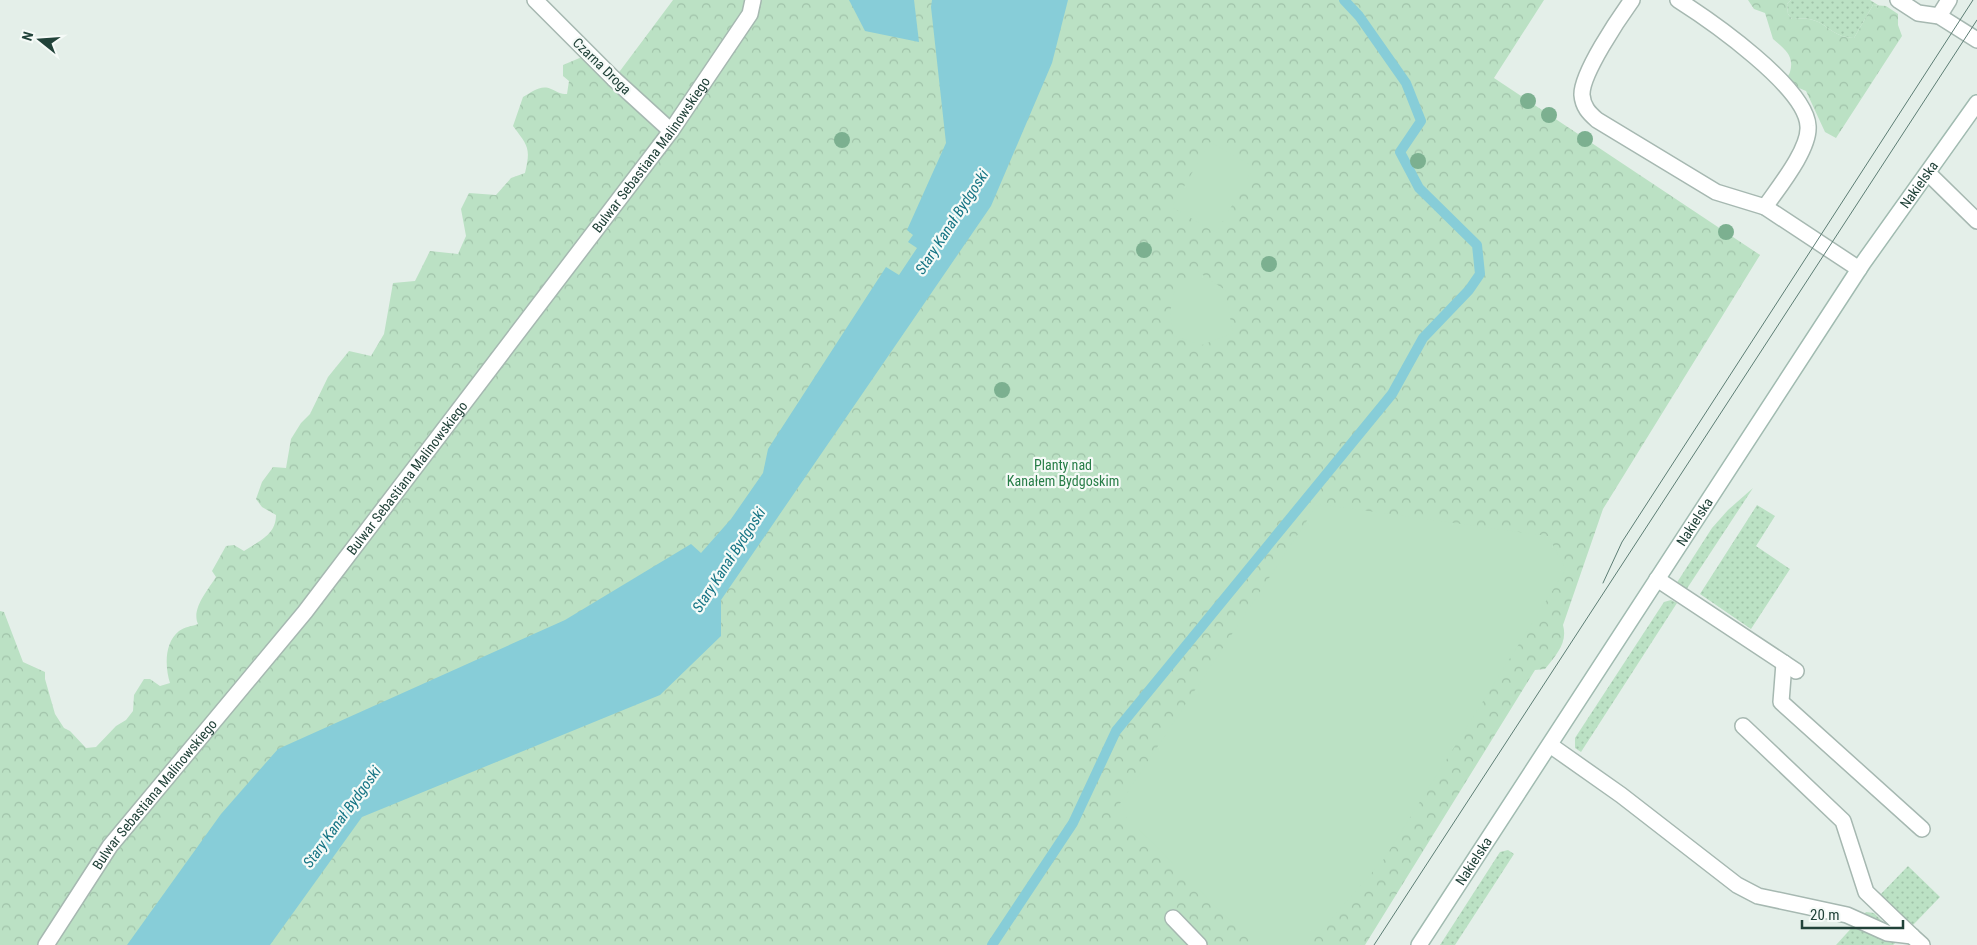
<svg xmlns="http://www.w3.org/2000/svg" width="1977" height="945" viewBox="0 0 1977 945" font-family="'Roboto Condensed',sans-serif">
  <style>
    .grass { fill: url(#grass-dots) }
    .forest { fill: url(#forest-crowns) }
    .pitch { fill: #bbe1c4 }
    .water { fill: #87cdd8 }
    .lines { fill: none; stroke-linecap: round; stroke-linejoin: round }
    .stream { stroke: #87cdd8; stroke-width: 10 }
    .service-casing { stroke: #a6b8b1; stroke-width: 18 }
    .pedestrian-casing { stroke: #a6b8b1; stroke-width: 18 }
    .minor-casing { stroke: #a6b8b1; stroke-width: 18 }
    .secondary-casing { stroke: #a1bbb1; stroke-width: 18 }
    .service { stroke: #fff; stroke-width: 15 }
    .pedestrian { stroke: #fff; stroke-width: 15 }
    .minor { stroke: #fff; stroke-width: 15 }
    .secondary { stroke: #fff; stroke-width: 15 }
    .tram { stroke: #5c7d74; stroke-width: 1 }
    .tree { fill: #7cb090 }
    .labels { text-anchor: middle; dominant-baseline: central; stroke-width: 4.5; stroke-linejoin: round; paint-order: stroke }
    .street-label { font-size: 14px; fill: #214239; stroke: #f5faf7 }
    .park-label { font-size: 14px; fill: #277d47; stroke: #f5faf7 }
    .water-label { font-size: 15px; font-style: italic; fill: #157484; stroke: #f5faf7 }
  </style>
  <defs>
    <pattern id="grass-dots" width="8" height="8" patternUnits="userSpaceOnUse" patternTransform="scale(1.25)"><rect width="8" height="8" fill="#bbe1c4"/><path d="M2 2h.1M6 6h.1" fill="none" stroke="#a0c2a9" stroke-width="1.8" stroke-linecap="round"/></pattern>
    <pattern id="forest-crowns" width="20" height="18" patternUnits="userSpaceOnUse" patternTransform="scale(1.25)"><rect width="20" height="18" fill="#bbe1c4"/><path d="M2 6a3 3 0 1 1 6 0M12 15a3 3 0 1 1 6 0" fill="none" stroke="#a0c2a9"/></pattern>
  </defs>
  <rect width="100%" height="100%" fill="#e4efe9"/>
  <g class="grass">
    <path d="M 1791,0 L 1870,0 L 1878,5 L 1873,5 L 1854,38 C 1831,37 1827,22 1809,19 C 1804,18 1797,19 1792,19 L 1788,14 L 1787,4 Z"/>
    <polygon points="1753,488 1686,590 1676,584 1712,528 1728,510"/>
    <polygon points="1757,505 1775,516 1756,546 1790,569 1751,629 1700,594"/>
    <polygon points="1671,600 1677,603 1581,752 1575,748 1575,738 1664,602"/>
    <polygon points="1508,850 1514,854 1455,945 1440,945 1500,852"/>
    <polygon points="1908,866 1940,897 1913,925 1879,896"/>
    <polygon points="1866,912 1874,913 1900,939 1893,945 1836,945"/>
  </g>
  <g class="forest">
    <path d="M 673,0 L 1544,0 L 1494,78 L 1760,255 L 1603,509 L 1563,625 C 1568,643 1556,655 1545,669 L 1535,670 L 1365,945 L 0,945 L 0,611 L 4,612 L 23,662 L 45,672 L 45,679 L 55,714 L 64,728 L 70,731 L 86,748 L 96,747 L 116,726 L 126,720 L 133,711 L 134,695 L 144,679 L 150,679 L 160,686 L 170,683 C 165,667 164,643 179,631 C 184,627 193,626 198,624 C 191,609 208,590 216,577 L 212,571 L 226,546 L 234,545 L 244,551 C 259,541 276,535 276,515 L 262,507 L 256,499 L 262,482 L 273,467 L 286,468 L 291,439 L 301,423 L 310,414 L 328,377 L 349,351 L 371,356 L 384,334 L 393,283 L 415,281 L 430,251 L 458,254 L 466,236 L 461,209 L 469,193 L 496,195 L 511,178 L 525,173 C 531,148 528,146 513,126 L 523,97 C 532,92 541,84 551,89 C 558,92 560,94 567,94 L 569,81 L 563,76 L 563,65 L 589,54 L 614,79 Z"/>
    <path d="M 1748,0 L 1791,0 L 1787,4 L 1788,14 L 1792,19 C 1797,19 1804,18 1809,19 C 1827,22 1831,37 1854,38 L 1873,5 L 1886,6 L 1898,14 L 1898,25 L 1902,36 L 1836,138 L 1825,132 L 1806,91 L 1787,83 C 1786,77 1788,77 1790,72 C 1795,55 1783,48 1773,39 L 1765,13 L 1754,9 Z"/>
  </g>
  <g class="pitch">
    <polygon points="1210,142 1254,167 1216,233 1172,207"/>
    <polygon points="1194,269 1225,290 1233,333 1202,345 1174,336 1170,312 1175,289"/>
    <polygon points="1318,504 1548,536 1566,569 1384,859 1308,945 1255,945 1117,808"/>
  </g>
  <g class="water">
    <polygon points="849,0 914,0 919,42 865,31"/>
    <polygon points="932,0 1068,0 1052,63 991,206 721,600 721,636 660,695 362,817 270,945 127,945 221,814 278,749 565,620 691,544 701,553 731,519 763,473 768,449 886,267 899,275 917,248 908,242 913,235 907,230 946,143 931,7"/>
  </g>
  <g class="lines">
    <polyline class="stream" points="992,945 1073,823 1116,731 1392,394 1423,338 1469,290 1480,274 1477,245 1419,188 1400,152 1421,121 1406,83 1359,16 1344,0"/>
    <defs>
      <g id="service">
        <path d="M 1632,0 C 1619,18 1581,74 1582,95 C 1583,107 1589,113 1597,120 L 1716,192 L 1765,207 L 1859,269"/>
        <path d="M 1678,0 C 1711,21 1806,87 1808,126 C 1810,149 1778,188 1765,207"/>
        <polyline points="1898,0 1918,13 1939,16 1977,40"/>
        <polyline points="1939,16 1949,0"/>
        <polyline points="1657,579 1796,671"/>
        <polyline points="1784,663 1781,702 1922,829"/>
        <polyline points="1743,726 1843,821 1866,892 1912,936"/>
        <polyline points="1550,745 1621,795 1737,885 1758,896 1847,915 1887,933 1912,936"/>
        <polyline points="1173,918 1199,945"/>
      </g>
      <g id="pedestrian">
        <polyline points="614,79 671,131"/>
        <path id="s1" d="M 46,945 L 110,846 L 305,612 L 671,131 L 750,14 L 753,0"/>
      </g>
      <g id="minor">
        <polyline points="535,0 614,79"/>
        <polyline points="1928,173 1977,221"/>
        <polyline points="1912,936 1922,945"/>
      </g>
      <g id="secondary">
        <path id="s2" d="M 1419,945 L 1863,263 L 1977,103"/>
      </g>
    </defs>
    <use href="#service" class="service-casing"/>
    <use href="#pedestrian" class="pedestrian-casing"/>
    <use href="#minor" class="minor-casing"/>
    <use href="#secondary" class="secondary-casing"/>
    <use href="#service" class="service"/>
    <use href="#pedestrian" class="pedestrian"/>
    <use href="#minor" class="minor"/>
    <use href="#secondary" class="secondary"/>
    <g class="tram">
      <polyline points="1603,583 1622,542 1973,0"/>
      <polyline points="1374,945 1977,20"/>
    </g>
  </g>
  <g class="tree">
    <circle cx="1528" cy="101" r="8"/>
    <circle cx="1549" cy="115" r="8"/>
    <circle cx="1585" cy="139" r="8"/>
    <circle cx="842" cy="140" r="8"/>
    <circle cx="1418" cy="161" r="8"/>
    <circle cx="1726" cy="232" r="8"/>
    <circle cx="1144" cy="250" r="8"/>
    <circle cx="1269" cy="264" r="8"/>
    <circle cx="1002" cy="390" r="8"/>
  </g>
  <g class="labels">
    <g class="street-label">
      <text transform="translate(602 66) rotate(44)">Czarna Droga</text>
      <text stroke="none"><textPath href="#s1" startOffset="996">Bulwar Sebastiana Malinowskiego</textPath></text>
      <text stroke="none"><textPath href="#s2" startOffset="910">Nakielska</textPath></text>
      <text stroke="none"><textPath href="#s1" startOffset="591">Bulwar Sebastiana Malinowskiego</textPath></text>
      <text stroke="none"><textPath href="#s2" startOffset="505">Nakielska</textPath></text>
      <text stroke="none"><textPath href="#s1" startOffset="186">Bulwar Sebastiana Malinowskiego</textPath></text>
      <text stroke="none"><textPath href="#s2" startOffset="100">Nakielska</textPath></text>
    </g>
    <g class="park-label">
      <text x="1063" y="465">Planty nad<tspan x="1063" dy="16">Kanałem Bydgoskim</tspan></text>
    </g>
    <g class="water-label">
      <text transform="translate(952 222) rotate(-57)">Stary Kanał Bydgoski</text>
      <text transform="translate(729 560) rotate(-57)">Stary Kanał Bydgoski</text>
      <text transform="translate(342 817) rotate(-54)">Stary Kanał Bydgoski</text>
    </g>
  </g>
  <g transform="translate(40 40) rotate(287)" stroke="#f5faf7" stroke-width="4" paint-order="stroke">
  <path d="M0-4L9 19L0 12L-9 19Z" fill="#214239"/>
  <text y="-8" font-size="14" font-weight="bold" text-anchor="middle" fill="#214239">N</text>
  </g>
  <path d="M1802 920v8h101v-8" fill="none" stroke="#214239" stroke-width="2.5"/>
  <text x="1810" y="920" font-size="15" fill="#214239" stroke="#f5faf7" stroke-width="4" paint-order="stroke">20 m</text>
</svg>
